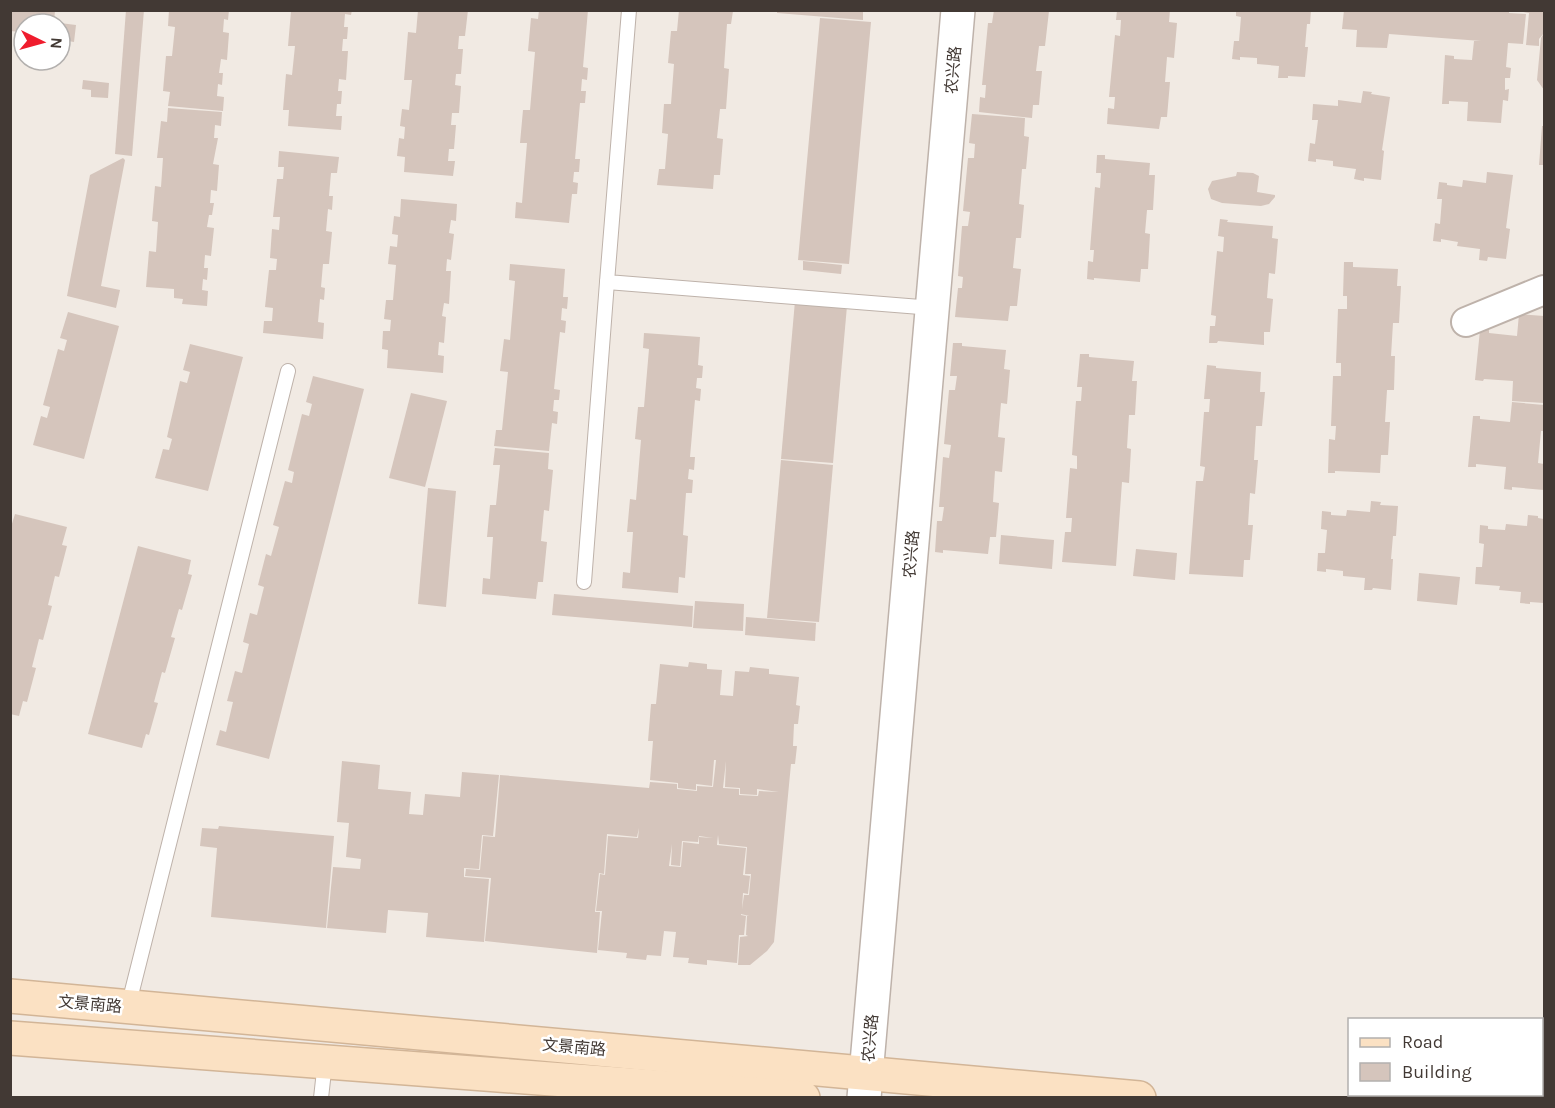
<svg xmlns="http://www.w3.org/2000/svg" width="1555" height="1108" viewBox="0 0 1555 1108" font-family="Karla,'Noto Sans SC',sans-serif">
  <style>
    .building { fill: #d5c5bc; fill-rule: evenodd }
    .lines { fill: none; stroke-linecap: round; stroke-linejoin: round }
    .service-casing { stroke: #beb2aa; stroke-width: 16 }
    .minor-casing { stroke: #beb2aa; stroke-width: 32 }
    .tertiary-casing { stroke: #beb2aa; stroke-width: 36 }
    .secondary-casing { stroke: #d2b597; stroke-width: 36 }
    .service { stroke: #fff; stroke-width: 14 }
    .minor { stroke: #fff; stroke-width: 28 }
    .tertiary { stroke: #fff; stroke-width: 33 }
    .secondary { stroke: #fbe1c3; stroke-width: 33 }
    .labels { text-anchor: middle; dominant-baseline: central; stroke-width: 5; stroke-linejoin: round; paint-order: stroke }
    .street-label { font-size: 16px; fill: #423934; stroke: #fff }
  </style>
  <rect width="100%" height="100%" fill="#f1eae3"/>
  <g class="building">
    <polygon points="10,10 55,10 54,24 24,24 24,51 19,51 20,32 10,31"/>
    <polygon points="126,10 144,10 132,156 115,154"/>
    <polygon points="169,10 229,10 228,20 224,19 223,32 229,33 227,60 221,59 219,73 223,73 222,85 218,84 217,96 224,97 223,111 168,106 170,92 163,91 166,56 172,56 175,27 168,26"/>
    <polygon points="298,10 352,10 351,15 345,14 344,27 348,27 347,39 343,39 342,51 348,51 346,80 339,79 338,91 342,91 341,104 337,104 336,116 342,116 341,130 288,126 289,110 283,110 286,74 292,75 295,46 288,46 291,11"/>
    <polygon points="418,10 468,10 465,36 459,36 458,49 463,49 461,74 456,74 455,85 461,86 459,113 452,113 451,125 456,125 454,149 449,149 448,161 455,161 453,176 404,172 405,157 397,156 399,138 404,139 405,127 400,126 402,109 409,110 412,80 404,80 408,32 416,33"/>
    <polygon points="539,10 588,10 583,67 588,68 587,80 582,79 581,91 586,91 585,103 580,103 575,159 580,159 579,172 574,172 573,182 578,183 577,194 572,194 569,223 515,218 516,202 522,203 527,143 520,143 523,110 530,110 535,52 528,51 531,18 538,19"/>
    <polygon points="679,10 733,11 731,24 727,24 724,68 729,69 726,109 720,109 717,138 723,139 720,175 714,175 713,189 657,185 659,169 665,169 668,134 662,133 664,104 671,104 674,64 668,63 671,31 677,31"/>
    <polygon points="777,10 863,10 863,20 777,13"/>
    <polygon points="994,10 1049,11 1045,46 1039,46 1036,71 1042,71 1039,105 1033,105 1032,118 979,112 980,97 985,98 986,85 982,85 988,23 992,23"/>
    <polygon points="1117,10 1170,10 1169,22 1177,23 1174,58 1167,57 1165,82 1170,82 1167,117 1161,117 1159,129 1107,124 1108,108 1114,109 1115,97 1109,97 1115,35 1120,36 1121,20 1116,20"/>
    <polygon points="1236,10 1311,10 1310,24 1307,24 1305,47 1308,47 1305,77 1288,76 1288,78 1278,78 1279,66 1257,64 1257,58 1240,57 1240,60 1232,59 1234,41 1239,41 1241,17 1236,16"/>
    <polygon points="1344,10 1509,10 1509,13 1526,14 1523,44 1508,43 1506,67 1511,68 1510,78 1505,78 1505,90 1509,89 1508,101 1503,100 1501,123 1467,121 1468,102 1449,101 1449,104 1442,104 1445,55 1454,56 1454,59 1472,60 1474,41 1481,41 1389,34 1387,48 1356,47 1357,30 1342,29"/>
    <polygon points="1523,10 1544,10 1544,90 1537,80 1541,38 1544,33 1539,39 1539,46 1526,45 1529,13 1523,12"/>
    <polygon points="820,18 871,22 849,264 798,260"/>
    <polygon points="60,23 76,25 74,42 68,41 67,56 60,55"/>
    <polygon points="83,80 109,83 108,98 91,97 91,90 82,89"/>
    <polygon points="1363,91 1372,92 1371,94 1390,97 1382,150 1384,151 1381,180 1364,178 1364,181 1354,179 1356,169 1333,166 1333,161 1316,159 1316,162 1308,161 1310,143 1315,144 1318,120 1312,120 1313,104 1338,106 1338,100 1361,103"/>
    <polygon points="168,108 222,112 221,126 215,125 214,138 218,138 213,164 219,165 217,191 211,190 210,203 214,203 212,215 209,215 207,227 214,228 211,256 205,255 204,268 208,268 207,280 203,279 202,290 208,291 207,306 182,304 183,299 174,298 174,289 146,287 149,251 156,252 158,222 152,221 155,186 161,187 163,158 157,158 161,121 167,122"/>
    <polygon points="972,114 1025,118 1024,136 1029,137 1026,169 1022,169 1019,204 1024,205 1021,238 1016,238 1013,268 1021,269 1017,306 1010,306 1008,321 955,317 958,288 962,288 963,277 958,276 962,226 968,226 970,212 963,211 968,158 974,158 975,144 969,143"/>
    <polygon points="1542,126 1544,126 1544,165 1539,165"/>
    <polygon points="279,151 339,157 337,173 331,173 329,196 333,196 332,210 328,209 326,231 332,232 329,264 323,264 321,287 325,288 324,300 320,299 318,322 324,323 323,339 263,333 264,321 272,321 273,308 265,307 269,270 276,270 277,259 270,258 272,229 279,230 280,217 273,217 277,179 283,179 284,167 278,167"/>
    <polygon points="1097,155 1105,155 1105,159 1150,163 1149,175 1155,175 1153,210 1147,210 1145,233 1150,234 1148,269 1141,269 1140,282 1094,278 1094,280 1087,279 1088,261 1093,262 1094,250 1090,250 1095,187 1100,188 1101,173 1096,173"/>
    <polygon points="123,158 125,160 101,286 120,290 116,308 67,296 90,175"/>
    <polygon points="1237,172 1253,173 1259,176 1257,192 1275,195 1275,197 1269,204 1261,206 1222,203 1211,199 1208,189 1212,181 1236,176"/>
    <polygon points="1487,172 1513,175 1506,228 1510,229 1506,259 1488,257 1487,261 1479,260 1480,249 1457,246 1458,242 1441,239 1441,242 1433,241 1435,223 1440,224 1442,199 1437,199 1439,182 1447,183 1447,185 1462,187 1463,180 1486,183"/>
    <polygon points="401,199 457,204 456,221 451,220 449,233 454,234 451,260 447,259 446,271 451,271 449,304 444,303 442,316 446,317 444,343 439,342 438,355 444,356 443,373 387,368 388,350 382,349 383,331 390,331 391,320 384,319 386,300 393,300 396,265 388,264 390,246 397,247 398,235 392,234 394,216 400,217"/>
    <polygon points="1220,219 1228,220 1227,222 1273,226 1272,238 1278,239 1275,274 1269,273 1267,298 1273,299 1270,332 1264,332 1264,345 1218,341 1217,343 1209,343 1210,326 1215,326 1216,316 1211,315 1217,251 1223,252 1224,237 1218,236"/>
    <polygon points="803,261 842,265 841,274 803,270"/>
    <polygon points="1344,262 1353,262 1353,267 1398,269 1397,286 1401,286 1399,323 1393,323 1391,356 1395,356 1394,390 1387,390 1385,422 1390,422 1388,455 1381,455 1380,473 1335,471 1335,473 1328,473 1329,439 1335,440 1336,426 1331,426 1333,376 1341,376 1341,363 1336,363 1338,309 1347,309 1347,296 1343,296"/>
    <polygon points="510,264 565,269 563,297 568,297 567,309 562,308 561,320 566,321 565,333 560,332 554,389 560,390 559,400 554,400 553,411 558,412 557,424 552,423 549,451 494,446 496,430 502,430 508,372 500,371 504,339 510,340 515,281 509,280"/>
    <polygon points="795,301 847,306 833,463 781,459"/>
    <polygon points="68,312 119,326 84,459 33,445 41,416 47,418 50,407 43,405 58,349 64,351 67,340 60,338"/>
    <polygon points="1519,314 1544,316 1544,403 1512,401 1513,381 1484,379 1483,381 1475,380 1480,330 1489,330 1489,333 1517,336"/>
    <polygon points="644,333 700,337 698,365 703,366 702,378 697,378 696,388 701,389 700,401 695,400 690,457 695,457 694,470 689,469 688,479 693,480 692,493 686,493 683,535 688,536 685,578 679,577 678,593 622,588 623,572 630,573 633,532 627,532 630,499 636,500 641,440 635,439 638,407 644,407 649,349 643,348"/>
    <polygon points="953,343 962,343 962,346 1006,350 1004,369 1010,370 1007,404 1001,403 998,437 1005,438 1002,472 995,471 993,502 999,503 996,537 990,537 988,554 943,550 943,553 935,552 937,521 942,521 944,507 939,507 943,457 949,458 951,445 944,444 949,390 955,390 957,376 950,376"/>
    <polygon points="190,344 243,357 208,491 155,478 163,449 169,450 172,439 167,437 180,381 187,383 190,372 183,370"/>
    <polygon points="1080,354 1089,354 1089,357 1134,361 1132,381 1137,381 1135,415 1129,415 1127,448 1131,449 1129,483 1122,482 1116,566 1062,562 1065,532 1071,532 1072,518 1066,518 1070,468 1077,469 1077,456 1072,455 1076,401 1081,401 1082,387 1077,387"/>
    <polygon points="1207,365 1216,366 1216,368 1261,372 1260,392 1265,392 1262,426 1256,426 1254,460 1258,460 1255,494 1250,493 1248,525 1253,525 1250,560 1244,560 1243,577 1189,574 1196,481 1203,481 1205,467 1200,466 1204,412 1209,412 1210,399 1204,399"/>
    <polygon points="313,376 364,389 269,759 216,745 220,730 226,732 233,702 227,701 235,671 242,673 249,644 243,642 250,613 257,615 264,587 258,585 266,554 271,556 279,527 273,525 285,481 292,483 294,472 288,470 302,414 309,416 312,404 306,402"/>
    <polygon points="411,393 447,401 425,487 389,478"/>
    <polygon points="1512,402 1544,405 1544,431 1541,431 1538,463 1544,464 1544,490 1512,487 1512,490 1504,489 1506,467 1476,464 1476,467 1468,467 1473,416 1480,416 1480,419 1510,422"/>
    <polygon points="495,448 549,453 548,469 553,470 549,511 544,510 541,541 547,542 543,582 538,582 536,599 482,594 483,578 490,579 493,537 487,537 490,505 496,505 500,465 493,465"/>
    <polygon points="781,460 833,465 819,622 767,618"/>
    <polygon points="428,488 456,491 446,607 418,604"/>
    <polygon points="1371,501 1381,502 1380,505 1398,506 1396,536 1393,536 1391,559 1393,559 1391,590 1373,588 1372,590 1364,590 1365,578 1343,576 1343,571 1326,569 1326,572 1317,571 1318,553 1325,553 1327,530 1321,529 1322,511 1331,512 1331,515 1346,516 1347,510 1370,512"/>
    <polygon points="15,514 67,527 62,545 67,546 59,577 55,576 48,605 52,606 43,640 39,639 32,667 36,668 27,702 23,701 19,716 10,714 10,530"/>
    <polygon points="1528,515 1538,516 1538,518 1544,519 1544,603 1530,602 1530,604 1520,603 1521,592 1499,590 1500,586 1475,584 1476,567 1482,567 1484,544 1479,543 1480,525 1488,526 1488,529 1505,530 1506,524 1527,526"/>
    <polygon points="1001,535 1054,540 1052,569 999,564"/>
    <polygon points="138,546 191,560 188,574 192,575 182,610 179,609 171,637 175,638 165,673 162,672 154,702 158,703 149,735 146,734 142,748 88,734"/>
    <polygon points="1136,549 1177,553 1175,580 1133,576"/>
    <polygon points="1419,573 1460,577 1457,605 1417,601"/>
    <polygon points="554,594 693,606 692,627 552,615"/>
    <polygon points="695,601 744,604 743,631 693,628"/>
    <polygon points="746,617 816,623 815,641 745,635"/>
    <path d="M 689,662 L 707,664 L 707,669 L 722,670 L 720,695 L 733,696 L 735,671 L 749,672 L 750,667 L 769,669 L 769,674 L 799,677 L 796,705 L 800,706 L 798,724 L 794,724 L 793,746 L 797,746 L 795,764 L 791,764 L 774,942 L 767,951 L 750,965 L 738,965 L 740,937 L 748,936 L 746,935 L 747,916 L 749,916 L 741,914 L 741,915 L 746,916 L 744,935 L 739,935 L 737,963 L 707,960 L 707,965 L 688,963 L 689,958 L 673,957 L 676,932 L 664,931 L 661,956 L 647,955 L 646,960 L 626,958 L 627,953 L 598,950 L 602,911 L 596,911 L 600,874 L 605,875 L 608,836 L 638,838 L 639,828 L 637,837 L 607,834 L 604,874 L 599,873 L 595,912 L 600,912 L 597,953 L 485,941 L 491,878 L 465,876 L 466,869 L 480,870 L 483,836 L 495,837 L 500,775 L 649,788 L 650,782 L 677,784 L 677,789 L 697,791 L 697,786 L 713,787 L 716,760 L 714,760 L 712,786 L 696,784 L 696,790 L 678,788 L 678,783 L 650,780 L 653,741 L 648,741 L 651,704 L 656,704 L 660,664 L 688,667 ZM 726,761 L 725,787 L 740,788 L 740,794 L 757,795 L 757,789 L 779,792 L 759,791 L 758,796 L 739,795 L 739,789 L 723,788 ZM 718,835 L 719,844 L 747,847 L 745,874 L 751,874 L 749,895 L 744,895 L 742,909 L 743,893 L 748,894 L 750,876 L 743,875 L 746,848 L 717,845 ZM 699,836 L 713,838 L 699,837 L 699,844 L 683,842 L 681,867 L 669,866 L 672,844 L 671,865 L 680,866 L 682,841 L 698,842 Z"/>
    <polygon points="342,761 380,765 378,789 411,792 409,814 423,815 425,794 460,797 462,772 499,775 493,836 482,835 479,869 464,868 464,877 489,879 484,942 426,937 428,913 388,910 386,933 327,928 333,867 360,869 361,859 346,857 349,823 337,822"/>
    <polygon points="219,826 334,836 326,928 211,917 217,848 200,846 202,828 218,829"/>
  </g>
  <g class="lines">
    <defs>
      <g id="service">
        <polyline points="629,10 607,282 933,308"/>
        <polyline points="584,582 607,282"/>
        <polyline points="128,1007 288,371"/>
        <polyline points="321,1098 325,1062"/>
      </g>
      <polyline id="minor" points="1466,322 1544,290"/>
      <polyline id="tertiary" points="864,1098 958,10"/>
      <g id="secondary">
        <polyline points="10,996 1139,1098"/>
        <polyline points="10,1038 803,1098"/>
      </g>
    </defs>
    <use href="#service" class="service-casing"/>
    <use href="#minor" class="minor-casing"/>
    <use href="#tertiary" class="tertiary-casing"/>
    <use href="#secondary" class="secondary-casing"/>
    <use href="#service" class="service"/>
    <use href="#minor" class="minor"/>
    <use href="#tertiary" class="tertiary"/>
    <use href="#secondary" class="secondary"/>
  </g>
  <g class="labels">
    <g class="street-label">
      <text transform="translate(953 70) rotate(-85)">农兴路</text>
      <text transform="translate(911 554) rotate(-85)">农兴路</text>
      <text transform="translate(90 1004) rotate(5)">文景南路</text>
      <text transform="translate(870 1038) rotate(-85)">农兴路</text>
      <text transform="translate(574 1047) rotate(5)">文景南路</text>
    </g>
  </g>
  <rect width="1555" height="1108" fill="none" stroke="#423934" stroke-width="24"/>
  <rect x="1348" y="1018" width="195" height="78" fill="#ffffff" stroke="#b3b0ae" stroke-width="1.5"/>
  <rect x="1360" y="1038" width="30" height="9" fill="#fbe1c3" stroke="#b3b0ae" stroke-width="1.5"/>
  <text x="1402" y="1048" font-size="18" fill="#423934">Road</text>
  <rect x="1360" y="1063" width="30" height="18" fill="#d5c5bc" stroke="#b3b0ae" stroke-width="1.5"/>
  <text x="1402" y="1078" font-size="18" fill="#423934">Building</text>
  <g transform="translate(42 42) rotate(95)"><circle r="28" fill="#ffffff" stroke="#b3b0ae" stroke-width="1.5"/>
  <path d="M0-4.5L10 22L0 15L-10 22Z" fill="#ef1c2d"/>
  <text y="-9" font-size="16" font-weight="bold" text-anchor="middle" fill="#423934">N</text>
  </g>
</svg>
